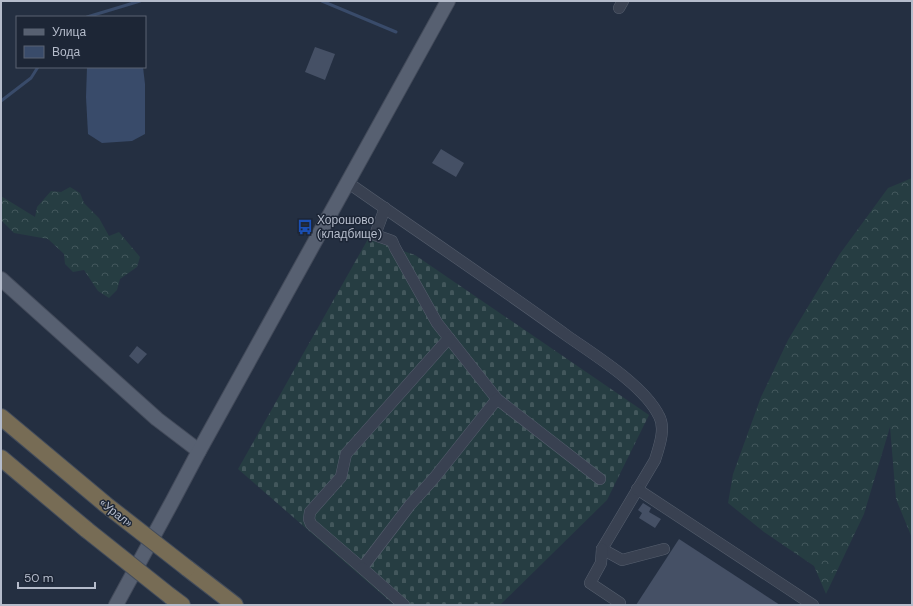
<svg xmlns="http://www.w3.org/2000/svg" width="913" height="606" viewBox="0 0 913 606" font-family="'DM Sans',sans-serif">
  <style>
    .forest { fill: url(#forest-crowns) }
    .cemetery { fill: url(#cemetery-stones) }
    .water { fill: #394b6a }
    .lines { fill: none; stroke-linecap: round; stroke-linejoin: round }
    .stream { stroke: #394b6a; stroke-width: 3 }
    .building { fill: #455065 }
    .minor-casing { stroke: #565f6e; stroke-width: 12 }
    .major-casing { stroke: #424a5a; stroke-width: 16 }
    .highway-casing { stroke: #434c5b; stroke-width: 18 }
    .minor { stroke: #394151; stroke-width: 11 }
    .major { stroke: #576071; stroke-width: 14 }
    .highway { stroke: #776c55; stroke-width: 16 }
    .highway-bridge-casing { stroke: #434c5b; stroke-width: 18; stroke-linecap: butt }
    .highway-bridge { stroke: #776c55; stroke-width: 16 }
    .labels { text-anchor: middle; dominant-baseline: central; stroke-width: 3; stroke-linejoin: round; paint-order: stroke }
    .poi-label { font-size: 12px; fill: #b5bccb; stroke: #1d2636; text-anchor: start }
    .street-label { font-size: 12px; fill: #b5bccb; stroke: #1d2636 }
  </style>
  <defs>
    <pattern id="forest-crowns" width="20" height="18" patternUnits="userSpaceOnUse"><rect width="20" height="18" fill="#263d42"/><path d="M2 6a3 3 0 1 1 6 0M12 15a3 3 0 1 1 6 0" fill="none" stroke="#43575c"/></pattern>
    <pattern id="cemetery-stones" width="16" height="16" patternUnits="userSpaceOnUse"><rect width="16" height="16" fill="#263d42"/><path d="M2 7V4a2 2 0 0 1 4 0v3zM10 15v-3a2 2 0 0 1 4 0v3z" fill="#43575c"/></pattern>
  </defs>
  <rect width="100%" height="100%" fill="#242f41"/>
  <g class="forest">
    <polygon points="912,178 912,538 896,499 890,427 864,514 826,594 814,566 764,532 728,503 733,474 761,397 788,340 839,255 888,188"/>
    <polygon points="70,187 80,193 84,203 99,218 109,236 119,232 140,257 137,267 120,279 117,290 109,298 98,291 84,270 73,272 65,264 64,254 48,239 14,233 1,220 1,196 35,217 37,207 51,191 61,192"/>
  </g>
  <polygon class="cemetery" points="368,239 415,255 649,415 607,500 500,605 394,605 238,469"/>
  <polygon class="water" points="87,67 143,67 145,84 145,134 132,141 102,143 88,134 86,97"/>
  <g class="lines">
    <g class="stream">
      <polyline points="322,1 396,32"/>
      <polyline points="87,17 140,1"/>
      <polyline points="1,101 31,78 38,67"/>
    </g>
  </g>
  <g class="building">
    <polygon points="315,47 335,54 325,80 305,72"/>
    <polygon points="441,149 464,163 456,177 432,163"/>
    <polygon points="137,346 147,354 138,364 129,356"/>
    <polygon points="643,503 651,508 649,512 661,519 655,528 639,518 642,513 638,510"/>
    <polygon points="679,539 780,605 636,605"/>
  </g>
  <g class="lines">
    <defs>
      <g id="minor">
        <polyline points="619,8 623,1"/>
        <path d="M 347,182 C 420,233 494,283 566,335 C 594,355 644,385 659,416 C 666,428 659,447 655,460 L 602,549 L 622,560 L 664,549"/>
        <polyline points="385,208 375,235 392,241 395,248 437,323 497,399 600,479"/>
        <polyline points="449,338 346,454 341,477 310,512 309,519 311,524 362,568 410,505 435,477 497,399"/>
        <polyline points="637,489 813,605"/>
        <polyline points="602,549 601,563 590,583 620,603"/>
        <polyline points="362,568 404,605"/>
      </g>
      <g id="major">
        <polyline points="1,279 157,419 199,451"/>
        <polyline points="116,605 172,502 199,451 448,1"/>
      </g>
      <g id="highway">
        <polyline points="1,417 105,504"/>
        <polyline points="1,458 87,530"/>
        <polyline points="187,568 235,605"/>
        <polyline points="170,596 182,605"/>
      </g>
    </defs>
    <use href="#minor" class="minor-casing"/>
    <use href="#major" class="major-casing"/>
    <use href="#highway" class="highway-casing"/>
    <use href="#minor" class="minor"/>
    <use href="#major" class="major"/>
    <use href="#highway" class="highway"/>
    <defs>
      <g id="highway-bridge">
        <polyline points="105,504 187,568"/>
        <polyline points="87,530 170,596"/>
      </g>
    </defs>
    <use href="#highway-bridge" class="highway-bridge-casing"/>
    <use href="#highway-bridge" class="highway-bridge"/>
  </g>
  <defs>
    <symbol id="bus-bare" viewBox="-9 -9 18 18"><path d="M-5-6H5V4H4V6H2V4H-2V6H-4V4H-5ZM-3.5-4V0h7V-4ZM-3.5 1.2v1.5H-2V1.2ZM2 1.2v1.5H3.5V1.2Z" fill="#1a4fb4" stroke="#1d2636" stroke-width="2.5" paint-order="stroke"/></symbol>
  </defs>
  <g fill-rule="evenodd">
    <use href="#bus-bare" x="294" y="216" width="22" height="22"/>
  </g>
  <g class="labels">
    <g class="poi-label">
      <text x="317" y="220">Хорошово<tspan x="317" dy="14">(кладбище)</tspan></text>
    </g>
    <g class="street-label">
      <text transform="translate(116 513) rotate(38)">«Урал»</text>
    </g>
  </g>
  <rect width="913" height="606" fill="none" stroke="#b5bccb" stroke-width="4"/>
  <rect x="16" y="16" width="130" height="52" fill="#1d2636" stroke="#5a6272"/>
  <rect x="24" y="29" width="20" height="6" fill="#576071" stroke="#5a6272"/>
  <text x="52" y="36" font-size="12" fill="#b5bccb">Улица</text>
  <rect x="24" y="46" width="20" height="12" fill="#394b6a" stroke="#5a6272"/>
  <text x="52" y="56" font-size="12" fill="#b5bccb">Вода</text>
  <path d="M18 582v6h77v-6" fill="none" stroke="#b5bccb" stroke-width="2"/>
  <text x="24" y="582" font-size="12" fill="#b5bccb" stroke="#1d2636" stroke-width="3" paint-order="stroke">50 m</text>
</svg>
